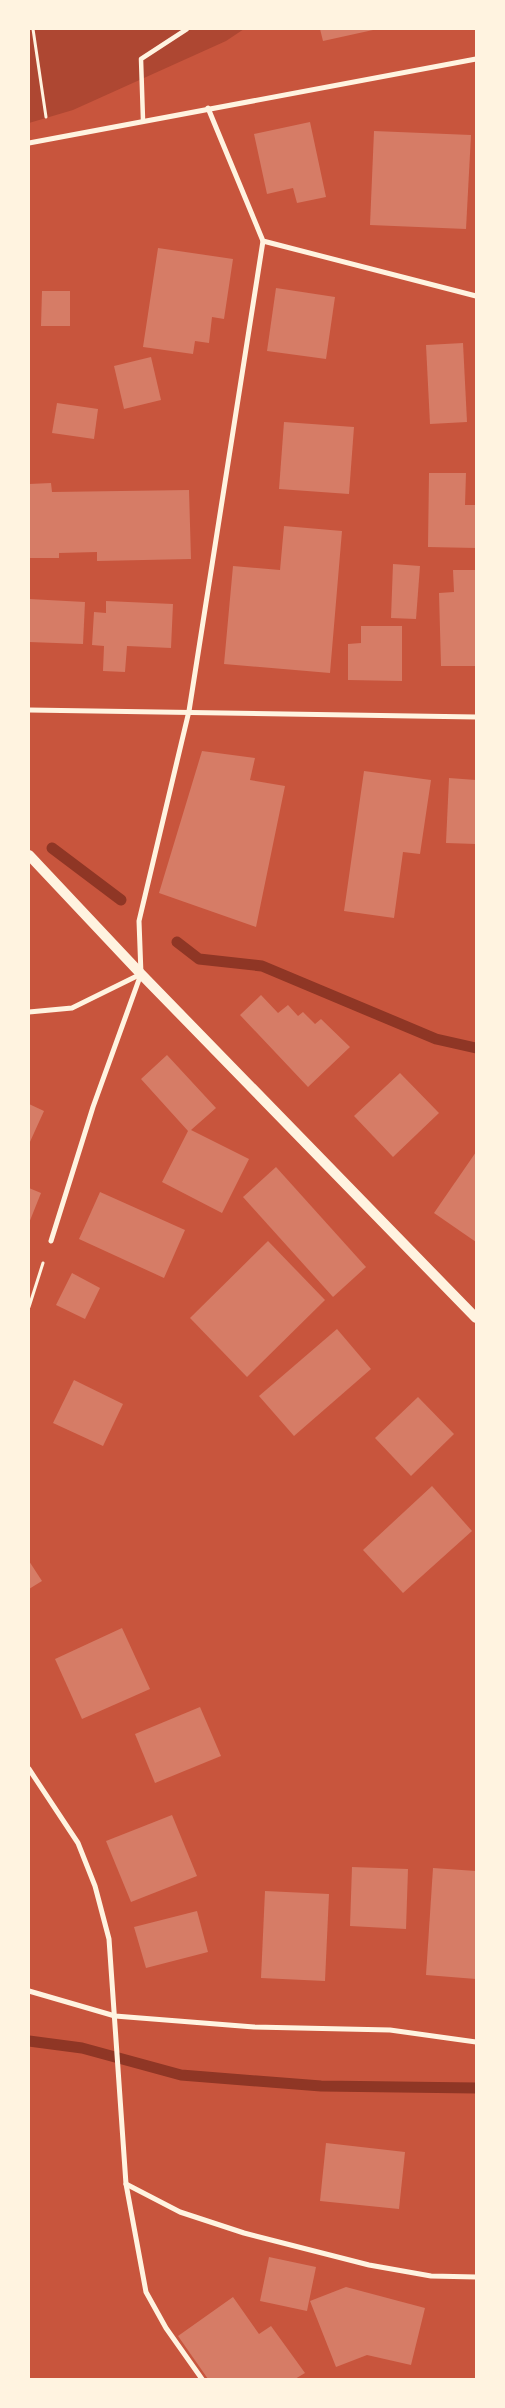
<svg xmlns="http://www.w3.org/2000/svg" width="505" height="2408" viewBox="0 0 505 2408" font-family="Montserrat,sans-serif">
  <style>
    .green { fill: #ae4732 }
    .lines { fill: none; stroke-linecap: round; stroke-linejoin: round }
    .stream { stroke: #8f3625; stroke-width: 11 }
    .building { fill: #d67c66 }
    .path { stroke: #fff3e0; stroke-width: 3 }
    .pedestrian { stroke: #fff3e0; stroke-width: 4.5 }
    .minor { stroke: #fff3e0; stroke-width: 5 }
    .secondary { stroke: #fff3e0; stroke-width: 10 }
  </style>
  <rect width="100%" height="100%" fill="#c8553d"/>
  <polygon class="green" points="29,29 244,29 226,41 73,110 29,123"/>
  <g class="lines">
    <g class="stream">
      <polyline points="52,848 121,900"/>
      <polyline points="177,942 199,959 262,966 436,1039 476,1048"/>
      <polyline points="29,2041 82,2048 181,2075 321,2086 476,2088"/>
    </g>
  </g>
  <g class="building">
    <polygon points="320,29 373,29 373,30 323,41"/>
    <polygon points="310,122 326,197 297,203 293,188 267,194 254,134"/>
    <polygon points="374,131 471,135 466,229 370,225"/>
    <polygon points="158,248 233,259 224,319 212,317 209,343 195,341 193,354 143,347"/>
    <polygon points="276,288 335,297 326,359 267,351"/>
    <polygon points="42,291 70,291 70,326 41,326"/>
    <polygon points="463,343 467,422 430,424 426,345"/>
    <polygon points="151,357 161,400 124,409 114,366"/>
    <polygon points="57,403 98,409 94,439 52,433"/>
    <polygon points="284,422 354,427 349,494 279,489"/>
    <polygon points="429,473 466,473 465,505 476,505 476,548 428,547"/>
    <polygon points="51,483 52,492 189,490 191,559 97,561 97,552 59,553 59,558 29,558 29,484"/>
    <polygon points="284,526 342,531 330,673 224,664 233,566 280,570"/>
    <polygon points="393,564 420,566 416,619 391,618"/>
    <polygon points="453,570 476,570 476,666 441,666 439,593 454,592"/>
    <polygon points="29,599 85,602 83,644 29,642"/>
    <polygon points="106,601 173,604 171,648 127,646 125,672 103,671 104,646 92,645 94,612 106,613"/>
    <polygon points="361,626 402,626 402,681 348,680 348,644 361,643"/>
    <polygon points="202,751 255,758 250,780 285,786 256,927 159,893"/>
    <polygon points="364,771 431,780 420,854 403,852 394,918 344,911"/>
    <polygon points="449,778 476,780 476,844 446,843"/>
    <polygon points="261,995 278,1013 288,1005 298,1016 303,1012 315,1024 321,1019 350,1047 308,1087 240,1015"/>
    <polygon points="167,1055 216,1108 191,1130 249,1159 222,1213 162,1182 188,1131 141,1079"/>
    <polygon points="400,1073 439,1113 393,1157 354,1116"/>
    <polygon points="29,1104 44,1111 29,1144"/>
    <polygon points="476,1152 476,1242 434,1213"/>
    <polygon points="276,1167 366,1267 333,1297 243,1197"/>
    <polygon points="29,1188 41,1193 29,1223"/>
    <polygon points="100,1192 185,1230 164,1278 79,1239"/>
    <polygon points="268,1241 325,1300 247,1377 190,1318"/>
    <polygon points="72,1273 100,1288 85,1319 56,1305"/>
    <polygon points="337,1329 371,1369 294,1436 259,1396"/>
    <polygon points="74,1380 123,1404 103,1446 53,1423"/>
    <polygon points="418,1397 454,1434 411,1476 375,1438"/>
    <polygon points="432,1486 472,1531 403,1593 363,1550"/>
    <polygon points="29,1561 42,1581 29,1589"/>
    <polygon points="122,1628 150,1689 82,1719 55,1659"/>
    <polygon points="200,1707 221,1756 155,1783 135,1734"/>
    <polygon points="172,1815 197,1876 131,1902 106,1841"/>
    <polygon points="352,1867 408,1869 406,1929 350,1926"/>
    <polygon points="433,1868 476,1871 476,1979 426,1975"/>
    <polygon points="265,1891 329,1894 325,1981 261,1978"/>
    <polygon points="197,1911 208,1952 146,1968 134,1927"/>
    <polygon points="326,2143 405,2152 399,2209 320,2201"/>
    <polygon points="269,2257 316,2267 307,2311 260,2301"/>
    <polygon points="346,2287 425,2308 411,2365 367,2355 336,2367 310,2301"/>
    <polygon points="233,2297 259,2334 271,2326 305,2373 295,2379 208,2379 178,2336"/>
  </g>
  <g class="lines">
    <g class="path">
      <polyline points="33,29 46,117"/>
      <polyline points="29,1307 43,1263"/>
    </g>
    <polyline class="pedestrian" points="143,120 141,59 187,29"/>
    <g class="minor">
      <polyline points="208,108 263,241 476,296"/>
      <polyline points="29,143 476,59"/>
      <polyline points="29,710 476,717"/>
      <polyline points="29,1012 72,1008 141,974"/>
      <polyline points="51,1241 93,1107 141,974 139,921 189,711 263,241"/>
      <polyline points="29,1769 78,1843 95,1886 109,1939 126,2184 146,2292 166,2328 202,2379"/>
      <polyline points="29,1991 115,2016 254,2027 390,2030 476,2042"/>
      <polyline points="126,2184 180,2212 244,2233 369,2265 431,2276 476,2277"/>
    </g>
    <polyline class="secondary" points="29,855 141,974 476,1318"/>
  </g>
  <rect width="505" height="2408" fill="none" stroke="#fff3e0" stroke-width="60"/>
</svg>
